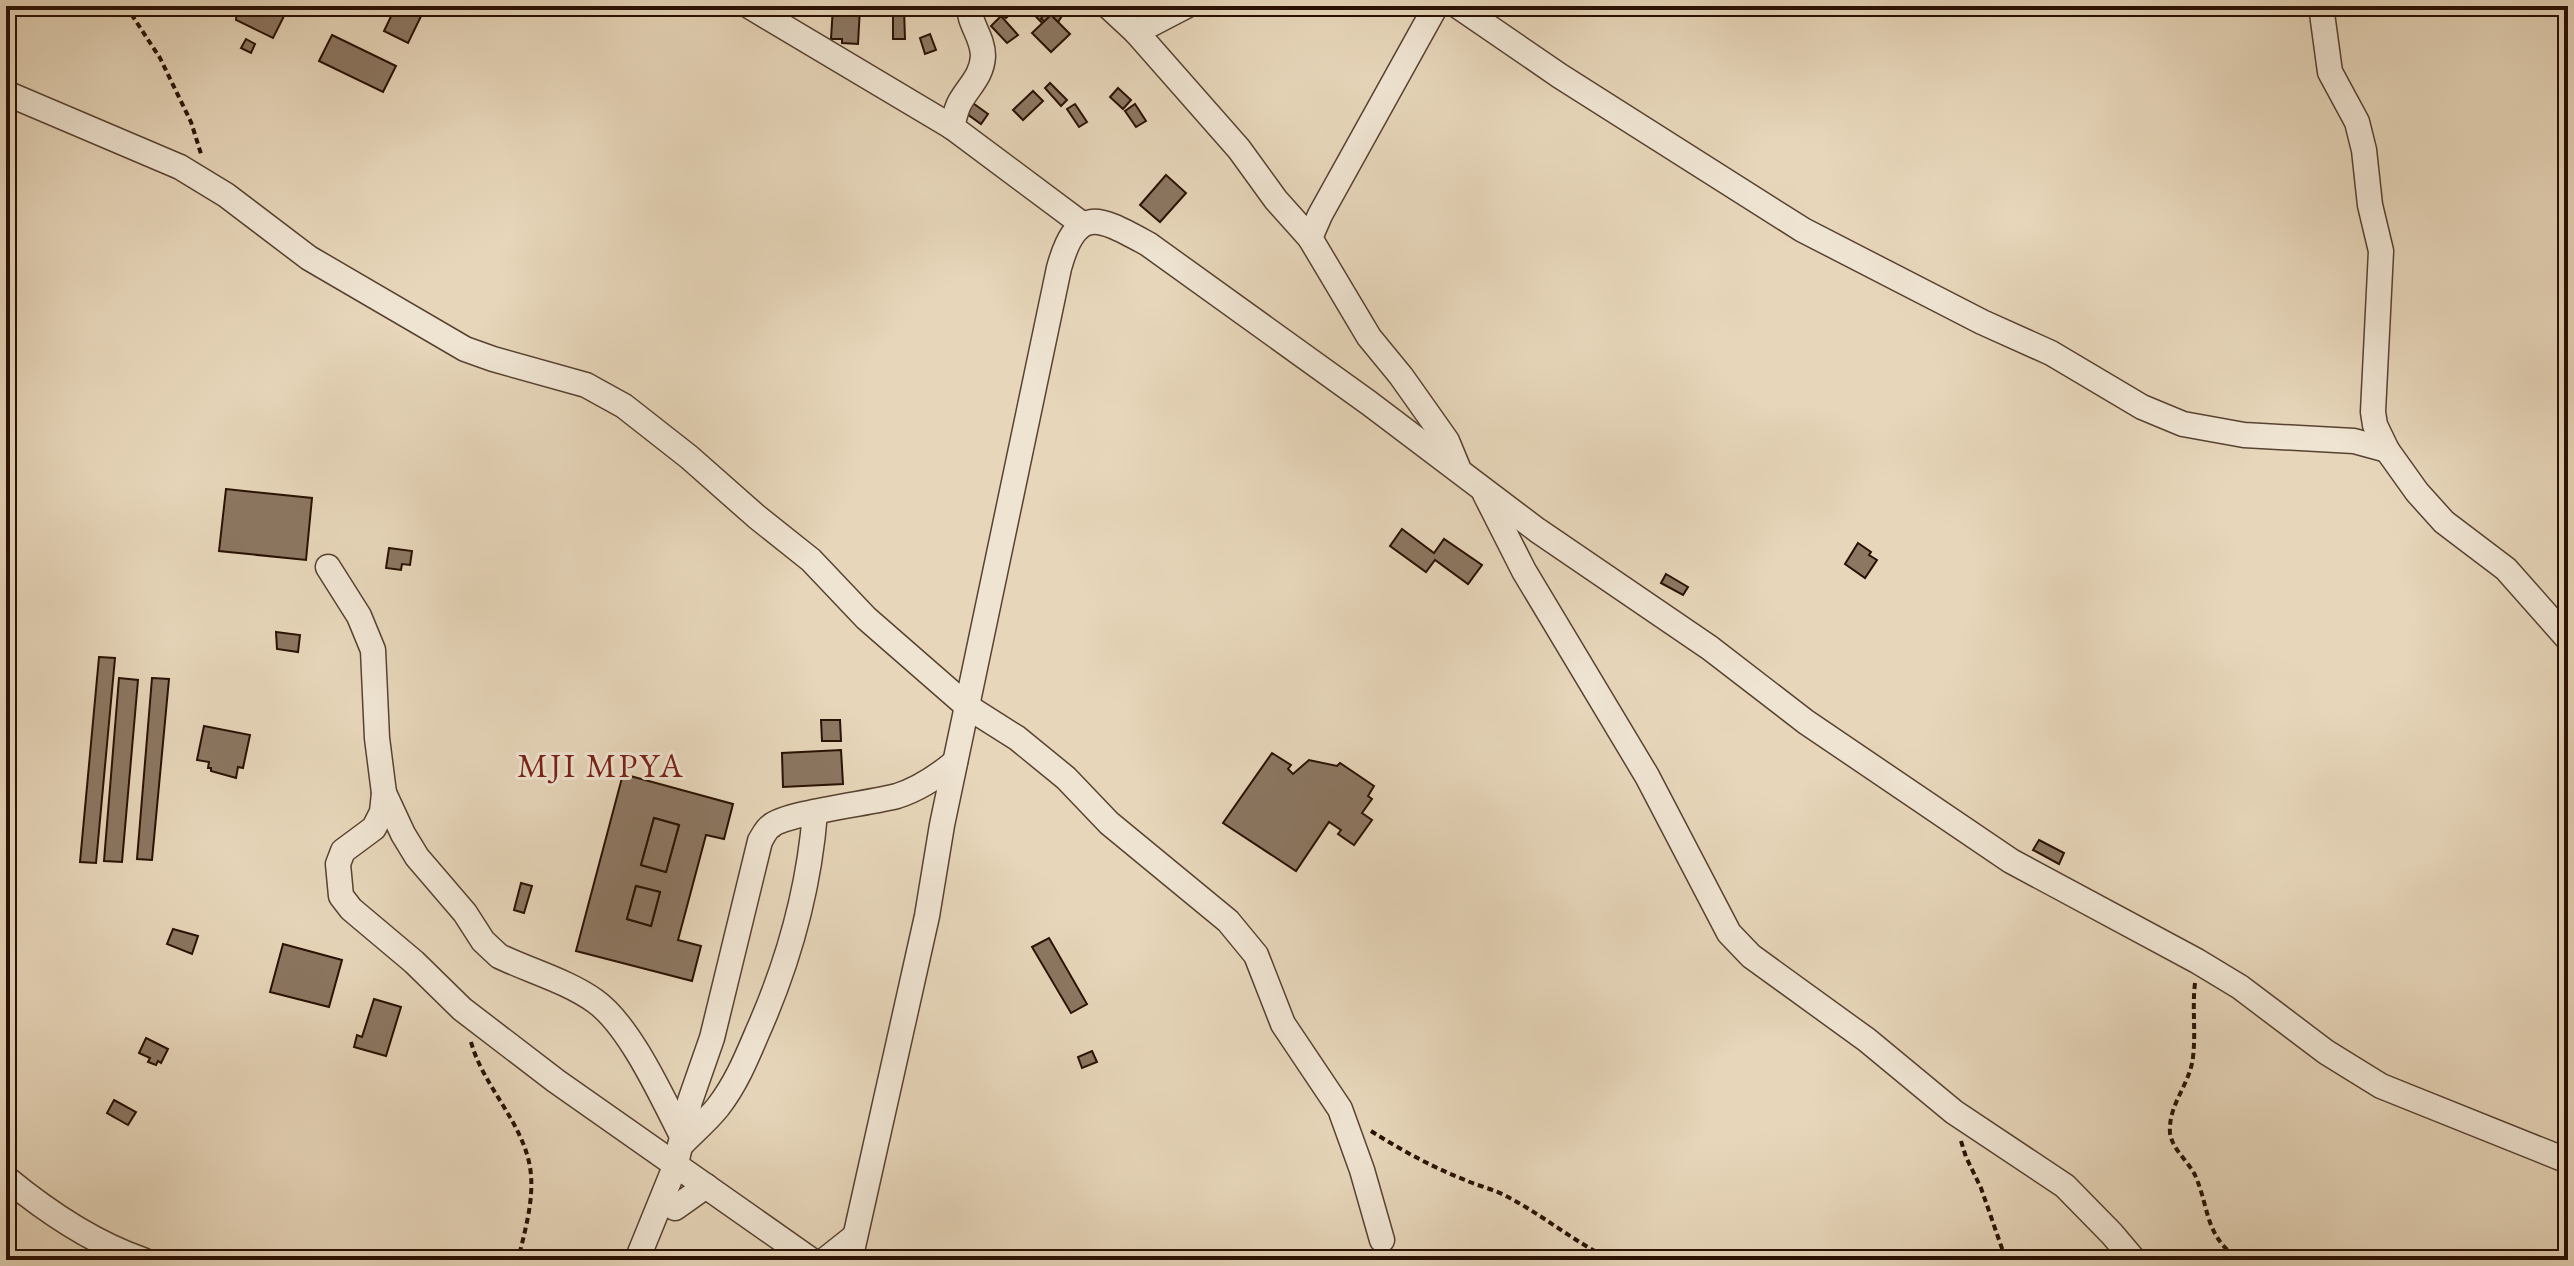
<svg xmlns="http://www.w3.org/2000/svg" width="2574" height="1266" viewBox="0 0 2574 1266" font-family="'EB Garamond',serif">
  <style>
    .building { fill: #8c7762; stroke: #291003; stroke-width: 2; fill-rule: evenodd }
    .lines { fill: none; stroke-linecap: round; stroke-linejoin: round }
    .minor-casing { stroke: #584231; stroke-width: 27 }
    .path { stroke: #291003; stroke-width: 4; stroke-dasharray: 6 4; stroke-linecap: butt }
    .minor { stroke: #efe4d2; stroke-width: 24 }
    .labels { text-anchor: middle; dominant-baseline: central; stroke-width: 6; stroke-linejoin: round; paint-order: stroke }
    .quarter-label { font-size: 34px; letter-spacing: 2px; fill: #7a1f14; stroke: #efe4d2 }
  </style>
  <rect width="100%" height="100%" fill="#e7d6ba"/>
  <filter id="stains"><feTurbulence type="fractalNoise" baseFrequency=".0025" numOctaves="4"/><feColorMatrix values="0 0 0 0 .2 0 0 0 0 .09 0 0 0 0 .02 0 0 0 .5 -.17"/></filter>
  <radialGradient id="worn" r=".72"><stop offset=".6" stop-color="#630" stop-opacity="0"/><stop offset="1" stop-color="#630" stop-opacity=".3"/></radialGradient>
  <g class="building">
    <polygon points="237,6 282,6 287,10 273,38 236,20"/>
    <polygon points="396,6 426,6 408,43 384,31"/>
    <polygon points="793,6 823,6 821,13 793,11"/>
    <polygon points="833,6 860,8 858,44 842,43 842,39 831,39"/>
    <polygon points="1000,6 1012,6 1015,10 1006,18 996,10"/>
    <polygon points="1026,6 1061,6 1043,24"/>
    <polygon points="1049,6 1056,6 1065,11 1055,27 1041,19"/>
    <polygon points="893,9 904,9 905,39 893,39"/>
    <polygon points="1051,15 1070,34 1051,52 1032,33"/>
    <polygon points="1001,16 1018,35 1007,43 991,26"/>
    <polygon points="930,34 936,50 925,54 920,38"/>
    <polygon points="332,35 396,66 383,92 319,61"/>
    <polygon points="246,39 255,44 251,53 241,48"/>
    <polygon points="1050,83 1067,100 1061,106 1045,88"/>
    <polygon points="1118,88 1131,100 1123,109 1110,97"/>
    <polygon points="1033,91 1043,101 1023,120 1013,110"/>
    <polygon points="970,101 988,114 981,124 963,111"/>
    <polygon points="1075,104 1087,122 1079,127 1067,109"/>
    <polygon points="1135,104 1146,121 1136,127 1125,111"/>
    <polygon points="1166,175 1186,193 1160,222 1140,205"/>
    <polygon points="226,489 312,498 306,560 219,551"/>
    <polygon points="1402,529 1434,553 1444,539 1482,565 1468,584 1435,560 1426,572 1390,546"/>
    <polygon points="1858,543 1871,552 1869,555 1877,560 1865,578 1845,564"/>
    <polygon points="389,548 412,551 410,565 402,564 401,570 386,568"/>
    <polygon points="1666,574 1688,587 1683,595 1661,583"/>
    <polygon points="276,632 300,635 298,652 277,649"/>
    <polygon points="99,657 115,658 96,863 80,862"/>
    <polygon points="119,678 138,680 122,862 104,861"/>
    <polygon points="152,678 169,679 152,860 137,859"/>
    <polygon points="821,720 840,720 841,741 822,741"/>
    <polygon points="204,726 250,735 243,768 238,767 236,778 211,771 211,768 208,768 209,762 197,760"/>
    <polygon points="841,750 843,784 783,787 782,753"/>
    <polygon points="1272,753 1291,765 1288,769 1293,774 1309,760 1337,766 1340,763 1374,786 1368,796 1372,799 1362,813 1372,820 1354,845 1338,834 1341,830 1329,822 1296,871 1223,823"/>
    <path d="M 623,774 L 733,804 L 724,839 L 706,835 L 678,940 L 701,946 L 692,981 L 576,951 ZM 654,818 L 679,825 L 666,872 L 641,865 ZM 636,886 L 660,892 L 651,926 L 627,919 Z"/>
    <polygon points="654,818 679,825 666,872 641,865"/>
    <polygon points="2039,840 2064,853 2059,864 2033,850"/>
    <polygon points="521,883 532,886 524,913 514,910"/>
    <polygon points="636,886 660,892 651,926 627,919"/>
    <polygon points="173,929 198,936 192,954 167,944"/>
    <polygon points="1049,938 1087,1004 1071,1013 1032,947"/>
    <polygon points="283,944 342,960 329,1007 270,992"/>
    <polygon points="374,999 401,1007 386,1056 354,1047 357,1035 362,1037"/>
    <polygon points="146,1038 168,1049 161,1063 158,1061 156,1065 148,1062 150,1058 139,1053"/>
    <polygon points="1092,1051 1097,1062 1082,1068 1078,1057"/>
    <polygon points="114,1100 136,1112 128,1125 107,1113"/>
  </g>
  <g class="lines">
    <defs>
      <g id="minor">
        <polyline points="749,6 952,127 1082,224"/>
        <polyline points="1108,6 1136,32 1239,149 1276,200 1310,238 1369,337 1401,376 1447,441 1459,470"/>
        <polyline points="1458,6 1560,76 1803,230 1982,322 2051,353 2142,407 2183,424 2244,435 2354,441 2387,450"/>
        <polyline points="2321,6 2330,72 2357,122 2364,150 2370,205 2381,251 2373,412 2375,425 2387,450 2417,492 2444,522 2506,569 2568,639"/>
        <polyline points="1136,32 1186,6"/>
        <polyline points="6,93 180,167 226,195 309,258 465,349 493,359 586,385 624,406 689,457 757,517 811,560 866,618 968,707 1017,738 1066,778 1109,823 1228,921 1256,955 1283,1024 1340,1109 1362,1170 1382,1240"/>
        <path d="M 952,127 C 954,119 956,109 960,102 C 969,86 982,76 983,56 C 983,37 969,24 969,6"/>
        <polyline points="1310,238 1320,215 1436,6"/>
        <polyline points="1485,494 1524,571 1647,776 1729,933 1751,956 1867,1040 1954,1112 2065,1186 2112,1234 2134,1260"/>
        <polyline points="328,567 359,616 373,650 377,738 384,793 382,812 374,828 343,851 338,864 341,896 351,909 414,962 462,1009 556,1081 811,1260"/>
        <path d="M 384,793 L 403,834 L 417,857 L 465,913 L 483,941 L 499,956 C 530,971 567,981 595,1001 C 630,1026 662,1097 682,1136"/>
        <path d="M 680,1146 C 692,1133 707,1121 718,1107 C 736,1084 747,1057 758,1031 C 789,961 809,889 815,813"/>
        <path d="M 6,1178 C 46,1211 93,1243 143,1260"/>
        <polyline points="675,1208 706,1186"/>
        <path d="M 637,1260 L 676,1164 L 690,1101 L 712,1038 L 760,841 C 763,836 766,829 771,826 C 785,813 872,803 897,796 C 919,789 937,777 955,762"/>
        <polyline points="825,1260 854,1237"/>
        <path d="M 850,1260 L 927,916 L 942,825 L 1059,268 C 1077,203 1100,218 1148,244 L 1369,403 L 1537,530 L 1710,648 L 1806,722 L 2011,861 L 2197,961 L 2240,987 L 2326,1052 L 2381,1086 L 2568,1161"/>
      </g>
    </defs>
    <use href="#minor" class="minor-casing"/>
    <g class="path">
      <polyline points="126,6 160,58 191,122 202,157"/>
      <path d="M 2195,983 C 2192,1008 2196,1032 2193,1057 C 2190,1085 2168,1104 2170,1133 C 2172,1149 2188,1161 2195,1175 C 2210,1209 2204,1236 2240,1260"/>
      <path d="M 471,1042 C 483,1086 522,1121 530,1167 C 535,1198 525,1230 518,1260"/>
      <path d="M 1371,1131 C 1401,1150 1432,1167 1465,1180 C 1478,1186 1493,1189 1506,1196 C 1543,1215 1574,1242 1612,1260"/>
      <polyline points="1961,1141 1966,1157 1981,1188 2006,1260"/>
    </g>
    <use href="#minor" class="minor"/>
  </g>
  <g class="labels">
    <g class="quarter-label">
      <text x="601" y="765">MJI MPYA</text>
    </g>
  </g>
  <rect width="2574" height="1266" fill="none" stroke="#e7d6ba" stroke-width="32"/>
  <rect x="8" y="8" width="2558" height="1250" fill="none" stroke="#291003" stroke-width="4"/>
  <rect x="16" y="16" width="2542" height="1234" fill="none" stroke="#291003" stroke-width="2"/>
  <rect width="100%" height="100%" filter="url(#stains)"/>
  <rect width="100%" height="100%" fill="url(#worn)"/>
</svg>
